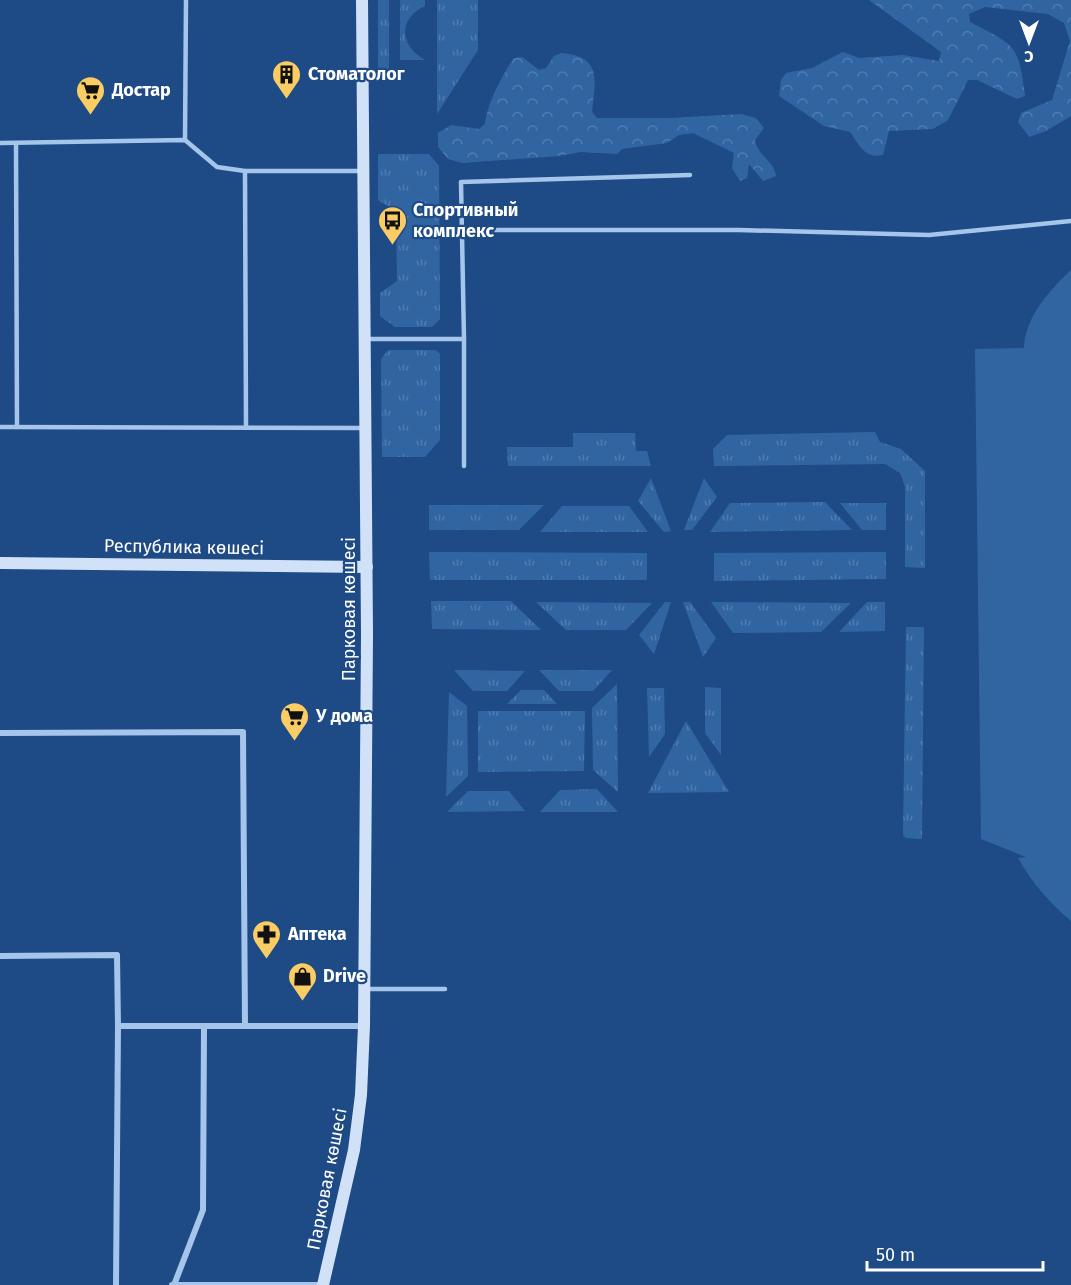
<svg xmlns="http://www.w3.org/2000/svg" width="1071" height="1285" viewBox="0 0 1071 1285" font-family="'Fira Sans',sans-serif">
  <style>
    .grass { fill: url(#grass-tufts) }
    .forest { fill: url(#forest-crowns) }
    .pitch { fill: #3165a2 }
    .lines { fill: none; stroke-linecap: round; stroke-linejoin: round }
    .lane { stroke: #a5c5ea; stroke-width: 4.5 }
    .street { stroke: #a5c5ea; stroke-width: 6 }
    .secondary { stroke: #d1e2f8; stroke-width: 12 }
    .labels { text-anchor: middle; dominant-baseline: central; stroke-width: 4.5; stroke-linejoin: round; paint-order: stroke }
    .poi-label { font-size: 18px; font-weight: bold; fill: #fff; stroke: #1e4b85; text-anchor: start }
    .street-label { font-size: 18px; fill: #fff; stroke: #1e4b85 }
  </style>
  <defs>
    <pattern id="grass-tufts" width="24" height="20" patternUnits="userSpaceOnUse" patternTransform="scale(1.5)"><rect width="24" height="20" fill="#3165a2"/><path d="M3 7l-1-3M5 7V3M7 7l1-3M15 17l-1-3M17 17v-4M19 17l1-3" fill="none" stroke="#507cb0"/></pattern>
    <pattern id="forest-crowns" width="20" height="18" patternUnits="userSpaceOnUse" patternTransform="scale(1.5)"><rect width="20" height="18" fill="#3165a2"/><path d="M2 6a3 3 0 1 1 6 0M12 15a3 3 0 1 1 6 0" fill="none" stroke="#507cb0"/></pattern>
  </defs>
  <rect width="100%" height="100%" fill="#1e4b85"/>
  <g class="grass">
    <rect x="378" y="0" width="11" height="72"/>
    <path d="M 400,0 L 425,0 L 425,6 C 397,19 400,46 425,60 L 400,60 Z"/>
    <polygon points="437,0 478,0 478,50 437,114"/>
    <polygon points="378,154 429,154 439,166 440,319 432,327 395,327 380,316 380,293 397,281 396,211 378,200"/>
    <polygon points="388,350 436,350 440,354 440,440 425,457 382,457 381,359"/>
    <polygon points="875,432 880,442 901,449 925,471 925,568 905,567 905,487 900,473 885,464 714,466 713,449 727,435"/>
    <polygon points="573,433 635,433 636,451 647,451 651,466 508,466 507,447 573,447"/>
    <polygon points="651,478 671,531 664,532 638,501"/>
    <polygon points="704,478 717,497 692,530 684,530"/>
    <polygon points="825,502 852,530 710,532 730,503"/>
    <polygon points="840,503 886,503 886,530 862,530"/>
    <polygon points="429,505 544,505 519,530 429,530"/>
    <polygon points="562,506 629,506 648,532 540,532"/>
    <polygon points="429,552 647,553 647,580 430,580"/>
    <polygon points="886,552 886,579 714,581 714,553"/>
    <polygon points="431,601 511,601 541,630 432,629"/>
    <polygon points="536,602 652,603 626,630 566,630"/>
    <polygon points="665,602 671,602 654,654 639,635"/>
    <polygon points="683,602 690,602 716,638 703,657"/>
    <polygon points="711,602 851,603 821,632 733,633"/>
    <polygon points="867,602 885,602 885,631 839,632"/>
    <polygon points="906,627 924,627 922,839 906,838 903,835"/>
    <polygon points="454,670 525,671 507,691 473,691"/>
    <polygon points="539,670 612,670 593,691 559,691"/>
    <polygon points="617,684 618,792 593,770 592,708"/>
    <polygon points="705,687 721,688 721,755 705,733"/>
    <polygon points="647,688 664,688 665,734 649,757"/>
    <polygon points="521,690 544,690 557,704 507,704"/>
    <polygon points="449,692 467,706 468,776 446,797"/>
    <polygon points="478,711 585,711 584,771 478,772"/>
    <polygon points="686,721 729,792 648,793"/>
    <polygon points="597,789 618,812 540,812 560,790"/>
    <polygon points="468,791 509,791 525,811 447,812"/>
  </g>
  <g class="forest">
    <path d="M 869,0 L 1071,0 L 1071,116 L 1046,131 L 1029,137 L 1018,122 L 1021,113 L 1052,100 L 1070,41 L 1064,23 L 1048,14 L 985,7 L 969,14 L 970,22 C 1016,46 1018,43 1025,96 L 1017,99 L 977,80 L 968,80 L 948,120 L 933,129 L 889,131 L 883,155 C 865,159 860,146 850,132 L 824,126 L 779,96 L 781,80 L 786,73 L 812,68 L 843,52 L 859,58 L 903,55 L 939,61 L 941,52 Z"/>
    <path d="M 561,53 C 603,56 595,81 592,112 L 597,118 L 671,118 L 741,114 L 756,118 L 764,128 L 755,140 C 757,155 774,161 776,176 L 763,181 L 749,164 L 747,178 L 740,181 L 732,168 L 734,153 L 693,133 L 679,135 L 667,143 L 622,149 L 617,154 L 581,152 L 559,156 L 462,163 L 448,159 L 438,147 L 438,133 L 451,125 L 479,129 L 485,124 C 487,104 502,75 514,58 L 522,57 L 539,70 L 546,68 L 554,56 Z"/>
  </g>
  <path class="pitch" d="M 1071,270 L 1071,921 C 1049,902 1032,883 1018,858 L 1026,857 L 981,839 L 975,349 L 1024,348 C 1025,317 1049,291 1071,270 Z"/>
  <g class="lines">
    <g class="lane">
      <polyline points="185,140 186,0"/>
      <polyline points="0,143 185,140 217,167 245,171"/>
      <polyline points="16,143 17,427"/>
      <polyline points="462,230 739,230 929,235 1071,221"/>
      <polyline points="365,339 464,339 464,466"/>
      <polyline points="464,339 461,182 690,175"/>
      <polyline points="0,427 365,428"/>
      <polyline points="246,427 245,171 363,171"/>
      <polyline points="367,989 445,989"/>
    </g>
    <g class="street">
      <polyline points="0,733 243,732 245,1026"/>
      <polyline points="0,956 117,955 118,1026 363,1026"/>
      <polyline points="116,1285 118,1026"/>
      <polyline points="172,1285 325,1285"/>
      <polyline points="174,1285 203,1210 204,1027"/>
    </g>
    <g class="secondary">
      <polyline points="0,563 367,567"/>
      <polyline points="323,1285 354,1150 361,1095 364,1026 367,635 362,0"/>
    </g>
  </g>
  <defs>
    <symbol id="building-pin" viewBox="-11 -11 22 30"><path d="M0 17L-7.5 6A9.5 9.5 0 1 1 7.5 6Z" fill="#facd64" stroke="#1e4b85"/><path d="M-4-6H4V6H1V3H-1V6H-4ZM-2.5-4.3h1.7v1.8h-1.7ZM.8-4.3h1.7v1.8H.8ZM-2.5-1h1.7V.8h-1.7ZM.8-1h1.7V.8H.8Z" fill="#111"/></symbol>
    <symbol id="supermarket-pin" viewBox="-11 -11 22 30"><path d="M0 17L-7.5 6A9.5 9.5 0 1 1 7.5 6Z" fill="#facd64" stroke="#1e4b85"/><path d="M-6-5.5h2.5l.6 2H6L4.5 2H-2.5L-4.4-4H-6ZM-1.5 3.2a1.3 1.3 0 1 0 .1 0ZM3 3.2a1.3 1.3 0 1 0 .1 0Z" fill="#111"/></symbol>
    <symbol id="bus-pin" viewBox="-11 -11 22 30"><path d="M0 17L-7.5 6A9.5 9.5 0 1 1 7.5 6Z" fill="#facd64" stroke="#1e4b85"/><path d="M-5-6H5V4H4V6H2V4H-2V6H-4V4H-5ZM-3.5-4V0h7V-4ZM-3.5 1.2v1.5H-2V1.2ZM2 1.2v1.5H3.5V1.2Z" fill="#111"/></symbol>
    <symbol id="pharmacy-pin" viewBox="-11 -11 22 30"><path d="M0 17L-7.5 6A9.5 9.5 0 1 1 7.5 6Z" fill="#facd64" stroke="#1e4b85"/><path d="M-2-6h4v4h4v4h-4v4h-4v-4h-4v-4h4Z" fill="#111"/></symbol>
    <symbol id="shop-pin" viewBox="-11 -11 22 30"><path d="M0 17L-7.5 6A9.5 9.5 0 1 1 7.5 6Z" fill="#facd64" stroke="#1e4b85"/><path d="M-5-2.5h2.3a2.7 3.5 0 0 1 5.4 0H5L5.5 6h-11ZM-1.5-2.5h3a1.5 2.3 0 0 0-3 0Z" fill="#111"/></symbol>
  </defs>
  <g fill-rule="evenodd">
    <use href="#building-pin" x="270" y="58" width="33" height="45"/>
    <use href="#supermarket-pin" x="74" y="74" width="33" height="45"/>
    <use href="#bus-pin" x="376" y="204" width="33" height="45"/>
    <use href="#supermarket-pin" x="278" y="700" width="33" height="45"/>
    <use href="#pharmacy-pin" x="250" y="918" width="33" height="45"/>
    <use href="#shop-pin" x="286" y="960" width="33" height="45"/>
  </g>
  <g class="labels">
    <g class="poi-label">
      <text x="308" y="74">Стоматолог</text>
      <text x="112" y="90">Достар</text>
      <text x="413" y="210">Спортивный<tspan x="413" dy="21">комплекс</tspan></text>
      <text x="316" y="716">У дома</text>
      <text x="288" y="934">Аптека</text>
      <text x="323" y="976">Drive</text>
    </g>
    <g class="street-label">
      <text transform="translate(184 547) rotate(1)">Республика көшесі</text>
      <text transform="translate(349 609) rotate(-90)">Парковая көшесі</text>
      <text transform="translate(327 1179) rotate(-79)">Парковая көшесі</text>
    </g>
  </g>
  <g transform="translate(1029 42) rotate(180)" stroke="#1e4b85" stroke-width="4.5" paint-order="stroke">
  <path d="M0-4.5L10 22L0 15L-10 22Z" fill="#ffffff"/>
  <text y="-9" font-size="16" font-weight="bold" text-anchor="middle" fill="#ffffff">С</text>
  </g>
  <path d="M867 1261v9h176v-9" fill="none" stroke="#ffffff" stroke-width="3"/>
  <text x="876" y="1261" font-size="18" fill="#ffffff" stroke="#1e4b85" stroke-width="4.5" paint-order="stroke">50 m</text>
</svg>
